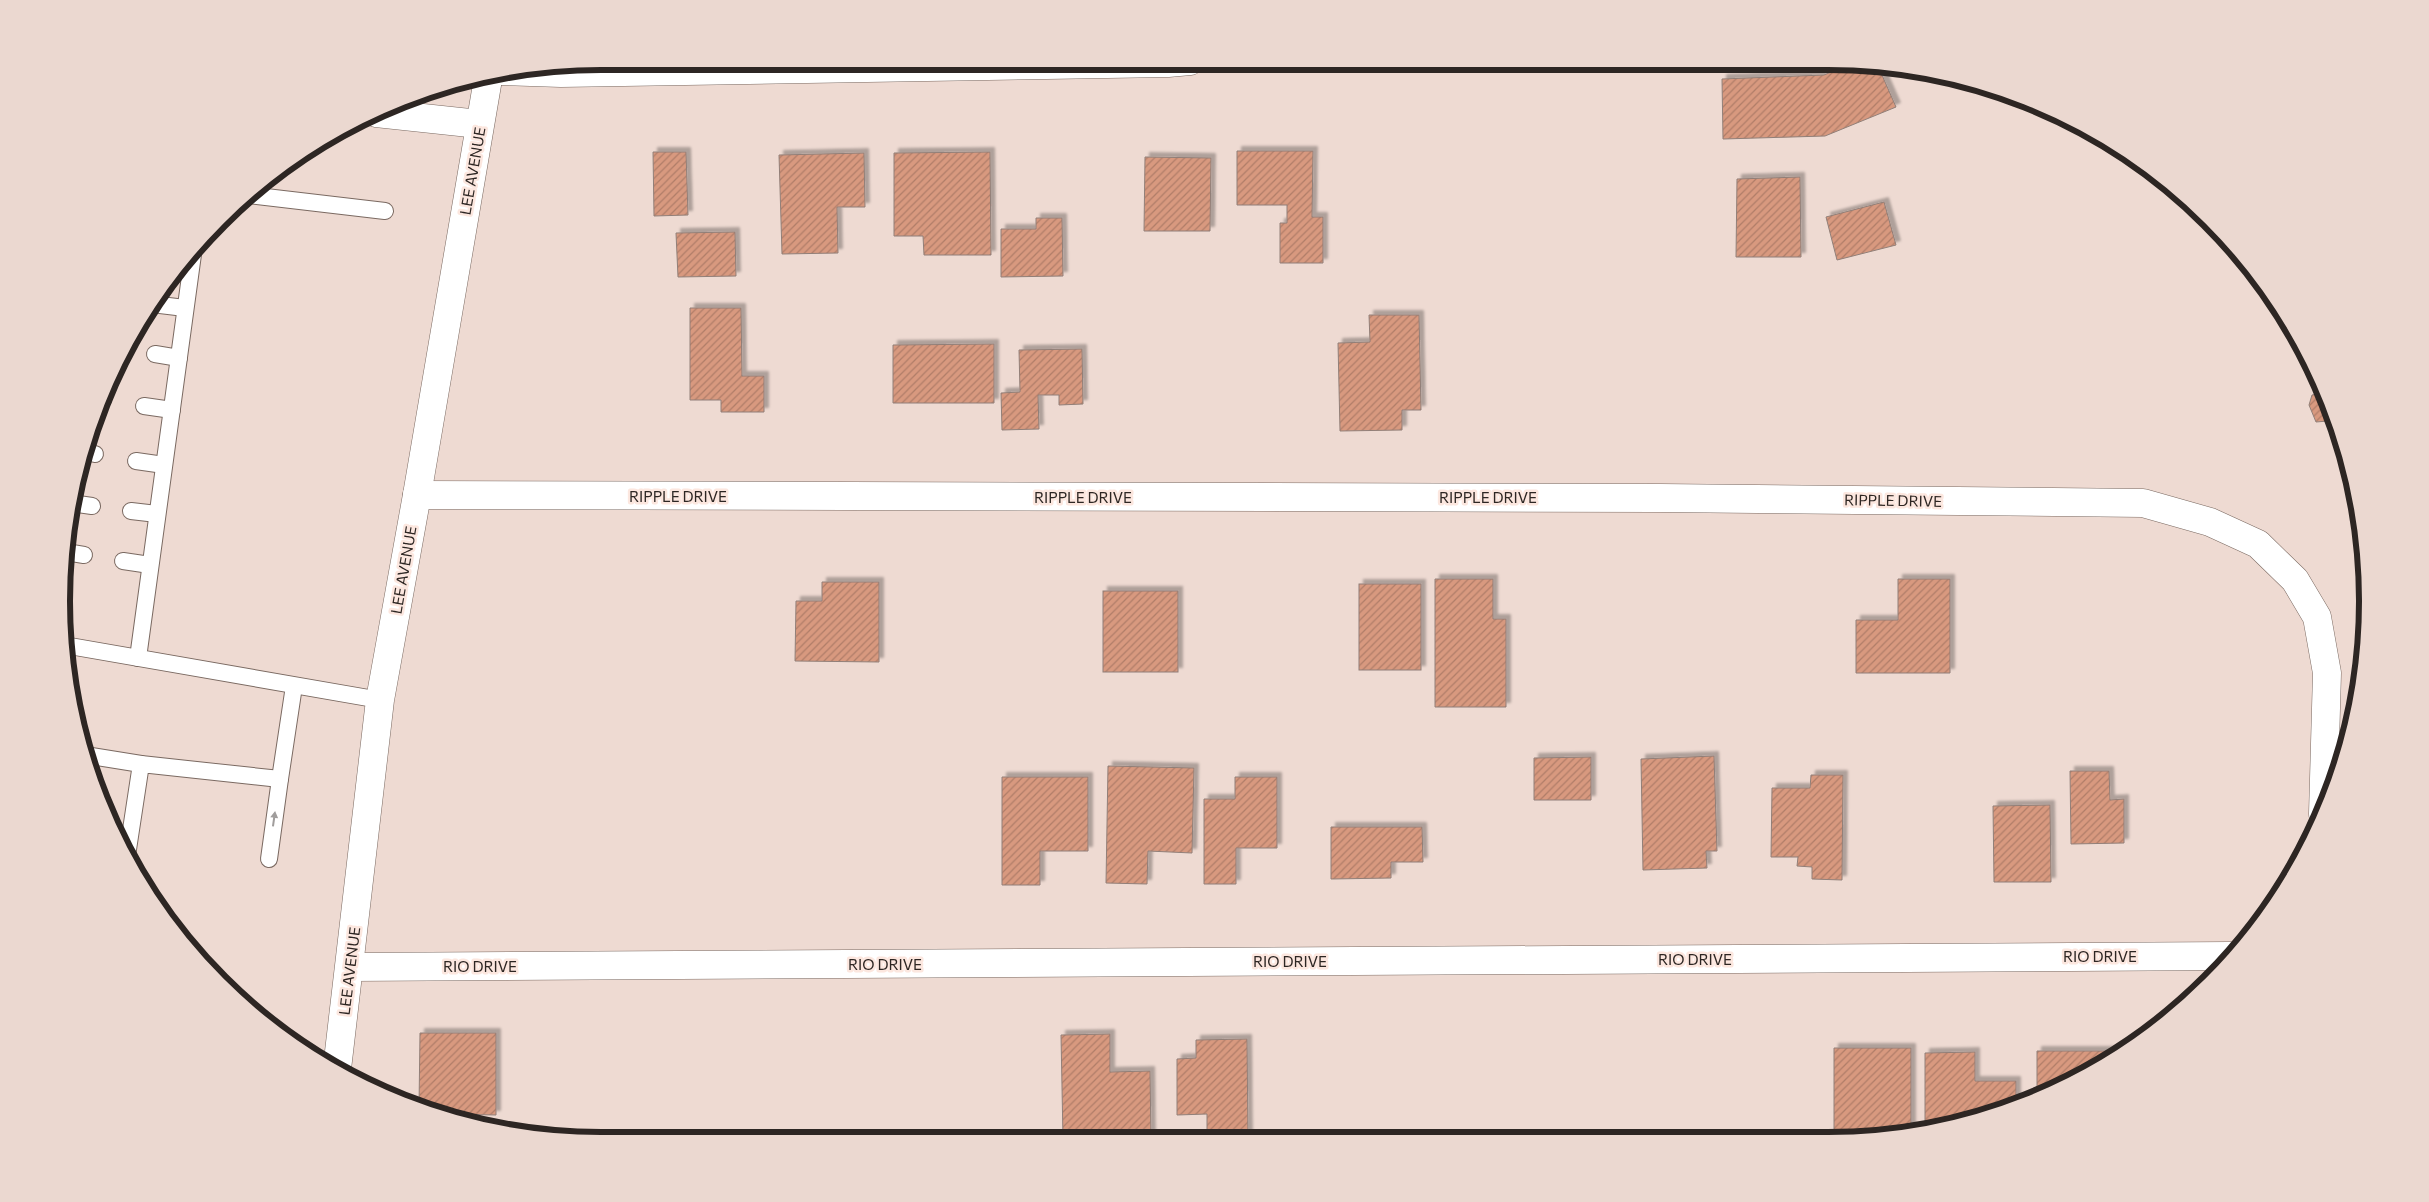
<svg xmlns="http://www.w3.org/2000/svg" width="2429" height="1202" viewBox="0 0 2429 1202" font-family="Commissioner,sans-serif">
  <style>
    .building { fill: url(#building-hatch); stroke: #917f78; filter: url(#shadow) }
    .lines { fill: none; stroke-linecap: round; stroke-linejoin: round }
    .lane-casing { stroke: #7a6961; stroke-width: 18 }
    .street-casing { stroke: #7a6961; stroke-width: 29 }
    .lane { stroke: #fff; stroke-width: 16 }
    .street { stroke: #fff; stroke-width: 28 }
    .oneway { fill: #a09d9c }
    .labels { text-anchor: middle; dominant-baseline: central; stroke-width: 5; stroke-linejoin: round; paint-order: stroke }
    .street-label { font-size: 15px; fill: #2d2623; stroke: #fce7df }
    .rim { fill: none; stroke: #2d2623; stroke-width: 6 }
  </style>
  <defs>
    <pattern id="building-hatch" width="6" height="6" patternUnits="userSpaceOnUse" patternTransform="scale(1.25)"><rect width="6" height="6" fill="#d8997f"/><path d="M-1 1l2-2M0 6l6-6M5 7l2-2" fill="none" stroke="#b07d68"/></pattern>
    <filter id="shadow"><feDropShadow dx="4.5" dy="-4.5" stdDeviation="1" flood-color="#0004"/></filter>
  </defs>
  <rect width="100%" height="100%" fill="#eedad2"/>
  <g class="building">
    <polygon points="1851,64 1878,66 1896,107 1825,136 1723,139 1722,79 1824,75"/>
    <polygon points="1237,151 1313,151 1312,217 1323,217 1323,263 1280,263 1280,223 1287,223 1287,205 1237,205"/>
    <polygon points="653,152 686,152 688,215 654,216"/>
    <polygon points="990,152 991,255 924,255 923,236 894,236 894,153"/>
    <polygon points="864,153 865,207 837,207 838,253 782,254 779,155"/>
    <polygon points="1145,157 1211,158 1210,231 1144,231"/>
    <polygon points="1800,177 1801,257 1736,257 1737,179"/>
    <polygon points="1884,202 1896,245 1837,260 1826,217"/>
    <polygon points="1036,218 1062,218 1063,276 1001,277 1001,229 1036,229"/>
    <polygon points="735,232 736,276 678,277 676,233"/>
    <polygon points="690,308 741,308 742,376 764,376 764,412 721,412 721,400 690,400"/>
    <polygon points="1369,315 1419,315 1421,410 1402,410 1402,430 1340,431 1338,343 1370,342"/>
    <polygon points="994,344 994,403 893,403 893,345"/>
    <polygon points="1082,349 1083,404 1059,405 1059,395 1038,395 1039,429 1002,430 1001,393 1020,392 1019,350"/>
    <polygon points="2317,382 2320,382 2327,395 2337,430 2332,432 2328,421 2316,422 2309,405 2312,395 2321,393"/>
    <polygon points="1435,579 1493,579 1493,619 1506,619 1506,707 1435,707"/>
    <polygon points="1898,579 1950,579 1950,673 1856,673 1856,620 1898,620"/>
    <polygon points="822,582 879,582 879,662 795,661 796,601 822,601"/>
    <rect x="1359" y="584" width="62" height="86"/>
    <rect x="1103" y="591" width="75" height="81"/>
    <polygon points="1714,756 1717,851 1706,851 1707,868 1643,870 1641,759"/>
    <polygon points="1591,757 1591,800 1534,800 1534,758"/>
    <polygon points="1108,766 1194,768 1192,853 1148,851 1147,884 1106,883"/>
    <polygon points="2070,771 2109,771 2110,800 2124,799 2124,843 2071,844"/>
    <polygon points="1811,775 1843,775 1842,880 1812,879 1812,867 1797,866 1798,857 1771,857 1772,788 1810,788"/>
    <polygon points="1002,777 1088,777 1088,851 1040,851 1040,885 1002,885"/>
    <polygon points="1235,777 1277,777 1277,848 1236,848 1236,884 1204,884 1204,799 1235,799"/>
    <polygon points="2050,805 2051,882 1994,882 1993,806"/>
    <polygon points="1331,827 1422,827 1423,862 1391,862 1391,878 1331,879"/>
    <polygon points="420,1033 496,1033 496,1115 443,1114 419,1107"/>
    <polygon points="1110,1034 1110,1072 1150,1071 1151,1139 1063,1139 1061,1035"/>
    <polygon points="1247,1039 1248,1138 1207,1139 1207,1114 1177,1115 1177,1059 1196,1058 1196,1040"/>
    <polygon points="1834,1048 1911,1048 1911,1131 1885,1131 1885,1136 1834,1136"/>
    <polygon points="2037,1051 2112,1051 2112,1055 2037,1098"/>
    <polygon points="1975,1052 1975,1081 2016,1081 2016,1104 1925,1129 1925,1053"/>
  </g>
  <g class="lines">
    <defs>
      <g id="lane">
        <polyline points="249,195 385,211"/>
        <polyline points="160,305 185,308"/>
        <polyline points="155,354 179,358"/>
        <polyline points="101,400 103,400"/>
        <polyline points="144,406 172,410"/>
        <polyline points="85,452 95,454"/>
        <polyline points="136,461 164,465"/>
        <polyline points="71,503 92,506"/>
        <polyline points="131,511 157,514"/>
        <polyline points="66,552 84,555"/>
        <polyline points="123,561 150,565"/>
        <polyline points="64,645 380,700"/>
        <polyline points="138,658 194,247"/>
        <polyline points="85,755 141,764"/>
        <polyline points="127,856 141,764 280,779 294,686"/>
        <polyline points="269,859 280,779"/>
      </g>
      <g id="street">
        <polyline points="501,71 561,73 1168,63 1190,61"/>
        <polyline points="376,113 479,124"/>
        <polyline points="417,495 1661,498 2143,503 2210,522 2258,544 2295,580 2317,617 2327,673 2323,814"/>
        <polyline points="350,967 2230,956"/>
        <polyline points="337,1069 380,700 417,495 489,73"/>
      </g>
    </defs>
    <use href="#lane" class="lane-casing"/>
    <use href="#street" class="street-casing"/>
    <use href="#lane" class="lane"/>
    <use href="#street" class="street"/>
  </g>
  <defs><path id="oneway-solid" d="M-6-.8H1V-3.2L6.5 0L1 3.2V.8H-6Z" transform="scale(1.25)"/></defs>
  <use class="oneway" href="#oneway-solid" transform="translate(274 819) rotate(-82)"/>
  <g class="labels">
    <g class="street-label">
      <text transform="translate(472 171) rotate(-80)">LEE AVENUE</text>
      <text x="678" y="496">RIPPLE DRIVE</text>
      <text x="1083" y="497">RIPPLE DRIVE</text>
      <text x="1488" y="497">RIPPLE DRIVE</text>
      <text transform="translate(1893 500) rotate(1)">RIPPLE DRIVE</text>
      <text transform="translate(403 570) rotate(-80)">LEE AVENUE</text>
      <text x="2100" y="956">RIO DRIVE</text>
      <text x="1695" y="959">RIO DRIVE</text>
      <text x="1290" y="961">RIO DRIVE</text>
      <text x="885" y="964">RIO DRIVE</text>
      <text x="480" y="966">RIO DRIVE</text>
      <text transform="translate(349 971) rotate(-83)">LEE AVENUE</text>
    </g>
  </g>
  <path d="M0 0H2429V1202H0ZM601 70H1828A531 531 0 0 1 2359 601V601A531 531 0 0 1 1828 1132H601A531 531 0 0 1 70 601V601A531 531 0 0 1 601 70Z" fill="#ebd8d0" fill-rule="evenodd"/>
  <path class="rim" d="M601 70H1828A531 531 0 0 1 2359 601V601A531 531 0 0 1 1828 1132H601A531 531 0 0 1 70 601V601A531 531 0 0 1 601 70Z"/>
</svg>
